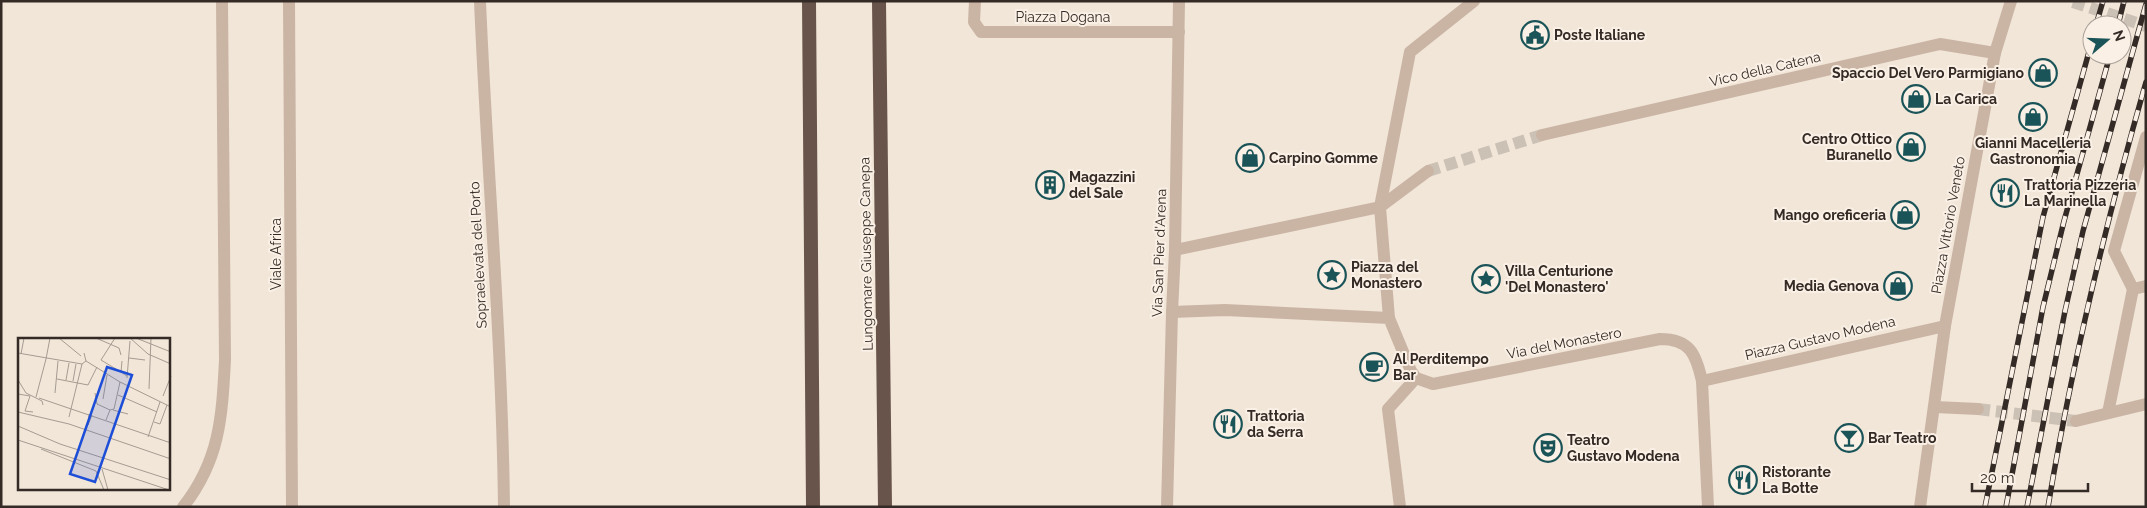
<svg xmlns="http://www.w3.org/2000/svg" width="2147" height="508" viewBox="0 0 2147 508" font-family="Raleway,sans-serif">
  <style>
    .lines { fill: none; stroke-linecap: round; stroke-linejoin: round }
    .pedestrian-tunnel { stroke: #ccc1b5; stroke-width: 12; stroke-dasharray: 12 6; stroke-linecap: butt }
    .minor-tunnel { stroke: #ccc1b5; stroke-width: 12; stroke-dasharray: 12 6; stroke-linecap: butt }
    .service { stroke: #cab5a5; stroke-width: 12 }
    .pedestrian { stroke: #cab5a5; stroke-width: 12 }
    .minor { stroke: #cab5a5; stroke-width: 12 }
    .tertiary { stroke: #cab5a5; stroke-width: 12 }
    .trunk { stroke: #68544a; stroke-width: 14 }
    .rail-casing { stroke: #352b26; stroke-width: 5.5 }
    .rail { stroke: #faf0e5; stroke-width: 4; stroke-dasharray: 11; stroke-linecap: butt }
    .labels { text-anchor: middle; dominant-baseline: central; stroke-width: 4; stroke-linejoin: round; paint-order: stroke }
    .street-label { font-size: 14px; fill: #352b26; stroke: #faf0e5 }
    .poi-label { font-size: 14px; font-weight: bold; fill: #352b26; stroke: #faf0e5; text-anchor: start }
    .inset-road { fill: none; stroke: #a69b91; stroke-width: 1 }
    .view { fill: #1d4ed8; fill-opacity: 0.15; stroke: #1d4ed8; stroke-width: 2.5 }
    .inset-edge { fill: none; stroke: #352b26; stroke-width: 2.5 }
  </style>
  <rect width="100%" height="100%" fill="#f2e6d9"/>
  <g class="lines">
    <g class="pedestrian-tunnel">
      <polyline points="2073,2 2146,26"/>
      <polyline points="1428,171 1542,135"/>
    </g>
    <polyline class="minor-tunnel" points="1978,409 2076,421"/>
    <g class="service">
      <polyline points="289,1 292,507"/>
      <polyline points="975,1 974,22 981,32 1179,32"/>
      <polyline points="1175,250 1380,207 1410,52 1474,1"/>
      <path d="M 183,507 C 220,460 222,417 225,360 L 222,1"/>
    </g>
    <g class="pedestrian">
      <polyline points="1542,135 1940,44 1995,53"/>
      <polyline points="1389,318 1380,207 1428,171"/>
      <polyline points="1702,381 1945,326"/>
    </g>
    <g class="minor">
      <path d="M 480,1 C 487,170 502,338 504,507"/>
      <polyline points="2133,289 2114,251 2146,137"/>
      <path d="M 1172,312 L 1225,310 L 1389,318 L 1411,371 L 1416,378 L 1433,384 L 1660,339 C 1690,339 1696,354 1702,381 L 1708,507"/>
      <polyline points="1935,407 1978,409"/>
      <polyline points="2108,413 2133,289 2146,286"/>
      <polyline points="2076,421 2146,404"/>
      <polyline points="1400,507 1388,409 1416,378"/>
    </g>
    <g class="tertiary">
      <polyline points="1167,507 1172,312 1175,250 1179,1"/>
      <polyline points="1920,507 1945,326 1995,53 2011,1"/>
    </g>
    <g class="trunk">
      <polyline points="809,1 813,507"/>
      <polyline points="879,1 885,507"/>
    </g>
    <defs>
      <g id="rail">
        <polyline points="2096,25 2103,1"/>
        <polyline points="2118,25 2124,1"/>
        <polyline points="1985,507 2043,217 2092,41"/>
        <polyline points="2006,507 2043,307 2064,221 2110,55"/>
        <polyline points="2027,507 2065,311 2083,231 2146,4"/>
        <path d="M 2048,507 C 2072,363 2106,222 2146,82"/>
      </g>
    </defs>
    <use href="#rail" class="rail-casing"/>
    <use href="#rail" class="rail"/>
  </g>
  <defs>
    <symbol id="civic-ring" viewBox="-11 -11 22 22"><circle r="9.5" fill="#faf0e5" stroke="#1b5458" stroke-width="1.5"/><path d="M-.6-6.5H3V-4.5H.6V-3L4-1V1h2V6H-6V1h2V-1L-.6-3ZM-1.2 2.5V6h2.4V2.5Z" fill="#1b5458"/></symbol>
    <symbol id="shop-ring" viewBox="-11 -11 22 22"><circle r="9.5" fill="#faf0e5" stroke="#1b5458" stroke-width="1.5"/><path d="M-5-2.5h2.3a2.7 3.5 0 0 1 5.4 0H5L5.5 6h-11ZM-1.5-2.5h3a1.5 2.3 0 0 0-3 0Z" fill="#1b5458"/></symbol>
    <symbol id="building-ring" viewBox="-11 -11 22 22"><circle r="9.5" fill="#faf0e5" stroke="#1b5458" stroke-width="1.5"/><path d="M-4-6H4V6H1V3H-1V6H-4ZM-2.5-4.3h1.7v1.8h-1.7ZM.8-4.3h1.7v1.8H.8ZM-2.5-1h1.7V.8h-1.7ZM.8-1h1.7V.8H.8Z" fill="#1b5458"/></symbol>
    <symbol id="restaurant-ring" viewBox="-11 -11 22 22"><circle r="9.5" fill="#faf0e5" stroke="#1b5458" stroke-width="1.5"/><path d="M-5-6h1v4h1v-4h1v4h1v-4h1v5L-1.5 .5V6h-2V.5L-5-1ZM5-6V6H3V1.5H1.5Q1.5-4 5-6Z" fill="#1b5458"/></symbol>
    <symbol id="sight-ring" viewBox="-11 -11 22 22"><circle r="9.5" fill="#faf0e5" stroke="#1b5458" stroke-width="1.5"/><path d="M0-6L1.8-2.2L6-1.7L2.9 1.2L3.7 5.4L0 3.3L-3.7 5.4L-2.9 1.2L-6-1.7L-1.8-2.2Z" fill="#1b5458"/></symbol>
    <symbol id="cafe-ring" viewBox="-11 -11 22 22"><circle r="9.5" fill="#faf0e5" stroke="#1b5458" stroke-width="1.5"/><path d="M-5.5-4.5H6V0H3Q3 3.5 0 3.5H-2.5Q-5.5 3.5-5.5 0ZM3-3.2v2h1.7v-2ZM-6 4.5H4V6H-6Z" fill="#1b5458"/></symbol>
    <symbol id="bar-ring" viewBox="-11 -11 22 22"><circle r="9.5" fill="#faf0e5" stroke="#1b5458" stroke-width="1.5"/><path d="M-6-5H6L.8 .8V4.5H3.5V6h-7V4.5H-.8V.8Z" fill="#1b5458"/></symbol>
    <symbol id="theatre-ring" viewBox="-11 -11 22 22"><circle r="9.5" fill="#faf0e5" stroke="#1b5458" stroke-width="1.5"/><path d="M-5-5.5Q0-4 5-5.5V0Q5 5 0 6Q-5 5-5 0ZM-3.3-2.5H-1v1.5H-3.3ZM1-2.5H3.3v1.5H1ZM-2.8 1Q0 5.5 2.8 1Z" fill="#1b5458"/></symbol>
  </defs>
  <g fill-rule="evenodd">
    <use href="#civic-ring" x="1519" y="19" width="32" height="32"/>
    <use href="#shop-ring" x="2027" y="57" width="32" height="32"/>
    <use href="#shop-ring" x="1900" y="83" width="32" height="32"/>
    <use href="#shop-ring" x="2017" y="101" width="32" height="32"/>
    <use href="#shop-ring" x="1895" y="131" width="32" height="32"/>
    <use href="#shop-ring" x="1234" y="142" width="32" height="32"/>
    <use href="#building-ring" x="1034" y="169" width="32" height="32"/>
    <use href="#restaurant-ring" x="1989" y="177" width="32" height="32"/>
    <use href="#shop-ring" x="1889" y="199" width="32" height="32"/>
    <use href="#sight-ring" x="1316" y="259" width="32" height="32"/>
    <use href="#sight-ring" x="1470" y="263" width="32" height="32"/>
    <use href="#shop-ring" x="1882" y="270" width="32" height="32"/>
    <use href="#cafe-ring" x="1358" y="351" width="32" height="32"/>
    <use href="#restaurant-ring" x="1212" y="408" width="32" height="32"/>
    <use href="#bar-ring" x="1833" y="422" width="32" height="32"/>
    <use href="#theatre-ring" x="1532" y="432" width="32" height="32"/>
    <use href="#restaurant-ring" x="1727" y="464" width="32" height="32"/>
  </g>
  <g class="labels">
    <g class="street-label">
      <text x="1063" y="17">Piazza Dogana</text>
      <text transform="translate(1765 69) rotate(-13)">Vico della Catena</text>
      <text transform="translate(1948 225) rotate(-80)">Piazza Vittorio Veneto</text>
      <text transform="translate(1159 253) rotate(-88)">Via San Pier d'Arena</text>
      <text transform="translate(276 254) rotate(-90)">Viale Africa</text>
      <text transform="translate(866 254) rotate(-91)">Lungomare Giuseppe Canepa</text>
      <text transform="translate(478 255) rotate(-93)">Sopraelevata del Porto</text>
      <text transform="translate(1820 338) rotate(-13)">Piazza Gustavo Modena</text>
      <text transform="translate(1564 343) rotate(-11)">Via del Monastero</text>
    </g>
    <g class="poi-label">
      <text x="1554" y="35">Poste Italiane</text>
      <text x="2024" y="73" text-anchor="end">Spaccio Del Vero Parmigiano</text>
      <text x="1935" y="99">La Carica</text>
      <text x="1892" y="139" text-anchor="end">Centro Ottico<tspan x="1892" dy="16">Buranello</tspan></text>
      <text x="2033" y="143" text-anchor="middle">Gianni Macelleria<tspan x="2033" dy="16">Gastronomia</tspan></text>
      <text x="1269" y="158">Carpino Gomme</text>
      <text x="1069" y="177">Magazzini<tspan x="1069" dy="16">del Sale</tspan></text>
      <text x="2024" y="185">Trattoria Pizzeria<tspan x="2024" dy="16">La Marinella</tspan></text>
      <text x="1886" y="215" text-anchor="end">Mango oreficeria</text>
      <text x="1351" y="267">Piazza del<tspan x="1351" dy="16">Monastero</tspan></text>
      <text x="1505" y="271">Villa Centurione<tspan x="1505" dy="16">'Del Monastero'</tspan></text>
      <text x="1879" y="286" text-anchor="end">Media Genova</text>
      <text x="1393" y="359">Al Perditempo<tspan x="1393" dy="16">Bar</tspan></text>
      <text x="1247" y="416">Trattoria<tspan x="1247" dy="16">da Serra</tspan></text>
      <text x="1868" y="438">Bar Teatro</text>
      <text x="1567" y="440">Teatro<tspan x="1567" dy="16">Gustavo Modena</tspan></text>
      <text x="1762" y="472">Ristorante<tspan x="1762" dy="16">La Botte</tspan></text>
    </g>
  </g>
  <g transform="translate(18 338)">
    <rect width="152" height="152" fill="#f2e6d9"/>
    <path class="inset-road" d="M 41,0 L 63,18M 78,0 L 101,10 L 103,17M 97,0 L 83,22 L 103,34M 112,0 L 130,16 L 153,26M 118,0 L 153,14M 0,15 L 64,26 L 68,23 L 66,15M 3,16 L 6,0M 111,20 L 127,22M 28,21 L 32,0M 68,23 L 102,44 L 153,69M 104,23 L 103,34 L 109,38M 109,40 L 112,3M 39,41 L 70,47 L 79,29M 0,42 L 8,55 L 24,63 L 25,67M 48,42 L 51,25M 55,43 L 58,26M 131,51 L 133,0M 37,55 L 40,23M 77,55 L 79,66 L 92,72M 0,56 L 12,58 L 7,73 L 15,74M 100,57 L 139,74M 145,58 L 153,38M 18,59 L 28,21M 21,60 L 153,105M 85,61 L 89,37M 95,72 L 110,76M 0,74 L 51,86 L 153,121M 71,76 L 70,87 L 74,77M 51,79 L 64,26M 88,82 L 92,72 L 96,71 L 102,44M 136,84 L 142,86 L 149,67M 0,88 L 42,106 L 153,142M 130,99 L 142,64M 0,102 L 151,152M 23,111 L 78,133 L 86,152M 84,131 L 90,152"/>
    <path class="view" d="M 89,29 L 114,37 L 77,144 L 52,136 Z"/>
    <rect width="152" height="152" class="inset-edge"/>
  </g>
  <rect width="2147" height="508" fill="none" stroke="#352b26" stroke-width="5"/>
  <g transform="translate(2107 40) rotate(71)"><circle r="24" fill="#faf0e5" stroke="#aba199"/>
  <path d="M0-4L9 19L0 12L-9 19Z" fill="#1b5458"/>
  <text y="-8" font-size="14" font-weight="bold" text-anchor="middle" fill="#352b26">N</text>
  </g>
  <path d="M1972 483v8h116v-8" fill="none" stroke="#352b26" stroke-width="2.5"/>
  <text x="1980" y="483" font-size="15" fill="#352b26" stroke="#faf0e5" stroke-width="4" paint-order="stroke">20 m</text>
</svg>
